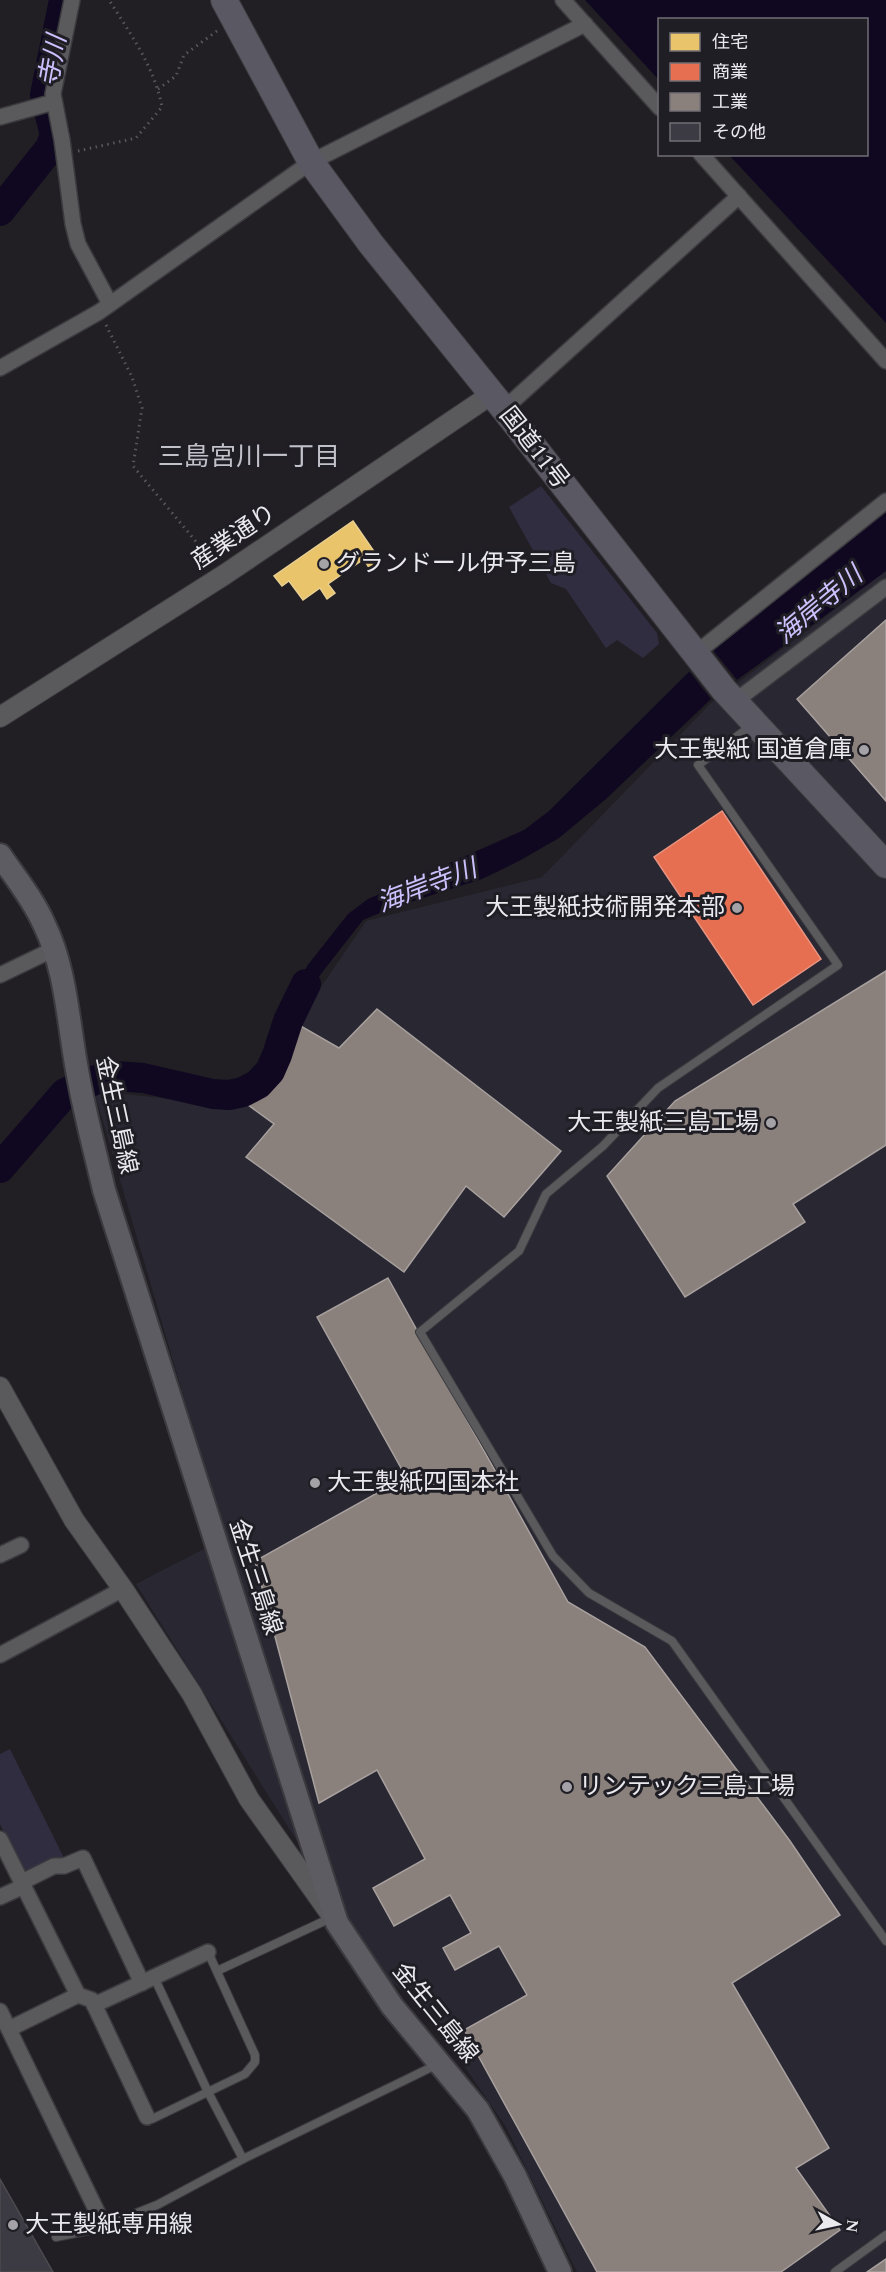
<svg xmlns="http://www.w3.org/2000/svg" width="886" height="2272" viewBox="0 0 886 2272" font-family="Spectral,'Noto Sans JP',serif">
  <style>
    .built { fill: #292732 }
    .green { fill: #312d40 }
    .water { fill: #100821 }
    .pier { fill: #211f24 }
    .homes { fill: #e9c46a; stroke: #e9cf92; stroke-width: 1.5 }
    .shops { fill: #e76f51; stroke: #e89480; stroke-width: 1.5 }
    .industry { fill: #8a817c; stroke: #a7a09e; stroke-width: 1.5 }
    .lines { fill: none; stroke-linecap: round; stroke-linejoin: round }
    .river { stroke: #100821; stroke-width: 30 }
    .building { fill: #3c3a42; stroke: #4c4b4f; stroke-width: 1.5 }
    .service-casing { stroke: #3b3a3e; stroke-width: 10 }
    .minor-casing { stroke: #3b3a3e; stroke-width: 18 }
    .tertiary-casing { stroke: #3b3a3e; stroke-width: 22 }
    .secondary-casing { stroke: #3b3a3e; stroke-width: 26 }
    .trunk-casing { stroke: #3b3a3e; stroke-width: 28 }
    .path { stroke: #58575b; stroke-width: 3; stroke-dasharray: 1.5 4.5; stroke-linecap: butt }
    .service { stroke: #5a595c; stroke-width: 8 }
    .minor { stroke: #5a595c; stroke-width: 15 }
    .tertiary { stroke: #5a595c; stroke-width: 20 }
    .secondary { stroke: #5d5c62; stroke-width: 22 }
    .trunk { stroke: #5a5862; stroke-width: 26 }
    .poi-dot { fill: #a4a2a7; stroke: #201e25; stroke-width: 2 }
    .labels { text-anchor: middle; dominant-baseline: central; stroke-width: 6; stroke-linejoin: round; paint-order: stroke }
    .street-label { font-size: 24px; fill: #eae9ee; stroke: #201e25 }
    .poi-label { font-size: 24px; fill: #eae9ee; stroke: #201e25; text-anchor: start }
    .water-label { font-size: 26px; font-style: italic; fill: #ccc0fd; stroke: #201e25 }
    .neighbourhood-label { font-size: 26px; fill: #c2c1ca; stroke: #201e25 }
  </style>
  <rect width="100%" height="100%" fill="#211f24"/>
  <polygon class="built" points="886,571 886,2272 577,2272 506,2127 425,2009 388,1979 305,1854 136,1584 225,1538 94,1091 240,1106 366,921 542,877 711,703"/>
  <g class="green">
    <polygon points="541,486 657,633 659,644 643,658 617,640 606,648 566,589 551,583 509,507"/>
    <path d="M 10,1749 L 64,1858 C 49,1860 38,1873 23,1872 L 0,1824 L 0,1754 Z"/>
  </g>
  <g class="water">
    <polygon points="585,0 886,0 886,323 729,155 866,154 866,20 660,20 659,80"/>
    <polygon points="886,511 886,571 711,699 606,799 559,838 519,861 482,879 392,908 363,920 317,979 301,1023 288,1021 285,1018 307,966 348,914 368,899 524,830 549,811 712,649"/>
  </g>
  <polygon class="pier" points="712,649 737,680 711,699 689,671"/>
  <polygon class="homes" points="353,521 380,560 369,568 364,559 328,584 335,593 327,599 320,588 303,600 289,581 282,586 274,576"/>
  <polygon class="shops" points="722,811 821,959 753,1005 654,857"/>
  <g class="industry">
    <polygon points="886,620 886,801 797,699"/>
    <polygon points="886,971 886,1145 793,1204 805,1222 685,1297 607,1176 675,1101"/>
    <polygon points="377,1009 561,1151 504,1217 466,1186 404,1272 246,1157 274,1124 244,1102 277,1072 294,1022 339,1048"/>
    <polygon points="388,1278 568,1602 645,1647 790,1841 840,1915 732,1983 829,2148 796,2168 840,2230 781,2272 597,2272 464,2030 527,1995 499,1946 455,1970 443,1948 471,1933 450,1895 394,1926 373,1888 425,1859 377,1770 319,1803 255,1561 406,1477 317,1317"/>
    <polygon points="886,2259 886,2272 867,2272"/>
  </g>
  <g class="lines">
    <g class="river">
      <polyline points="0,211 50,148 55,135 45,95 64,0"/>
      <polyline points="0,1168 65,1093 95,1080 116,1076 143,1078 213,1094 229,1095 243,1092 258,1084 270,1071 277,1055 288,1021 306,984"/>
    </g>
  </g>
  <polygon class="building" points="0,2179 53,2272 0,2272"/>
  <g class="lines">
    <defs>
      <g id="service">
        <polyline points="751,726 698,765 838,965 658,1088 603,1146 546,1194 519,1251 420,1332 553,1556 589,1593 672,1641 886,1941"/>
        <polyline points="217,1971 333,1917"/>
        <polyline points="154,1977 208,2092 243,2159"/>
        <polyline points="147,2117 152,2119 245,2074 255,2062 255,2055 208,1952"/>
        <polyline points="56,2237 96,2229 157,2205 243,2159 436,2065"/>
        <polyline points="835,2272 886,2235"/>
      </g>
      <g id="minor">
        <polyline points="72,0 53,94 62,140 73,224 78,244 110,304"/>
        <polyline points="563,0 660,108"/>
        <polyline points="0,117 54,102"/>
        <polyline points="701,154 886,361"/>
        <polyline points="0,368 99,312 311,162 585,24"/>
        <polyline points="504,409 739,196"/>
        <polyline points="695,654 886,501"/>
        <polyline points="734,702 886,587"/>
        <polyline points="0,975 54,949"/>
        <polyline points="0,1555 21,1545"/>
        <polyline points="0,1655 123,1589"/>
        <polyline points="0,1839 78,1995 92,2000 147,2117"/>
        <polyline points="22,1882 54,1866 64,1866 83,1858 142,1983"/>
        <polyline points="0,1897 24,1886"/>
        <polyline points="94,2005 208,1952"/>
        <polyline points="0,2011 104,2226"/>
        <polyline points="9,2029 78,1995"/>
      </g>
      <g id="tertiary">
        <polyline points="0,717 224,575 492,394"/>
        <polyline points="0,1387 74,1520 123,1589 192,1694 249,1799 332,1916"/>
      </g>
      <path id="secondary" d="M 0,855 C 15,877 33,899 44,924 C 66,969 68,1021 77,1070 C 84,1111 95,1151 104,1190 L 337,1923 L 392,2006 L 478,2110 L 515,2176 L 560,2272"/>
      <polyline id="trunk" points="224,0 311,162 371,244 504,409 724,690 886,865"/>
    </defs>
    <use href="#service" class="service-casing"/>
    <use href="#minor" class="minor-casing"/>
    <use href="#tertiary" class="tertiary-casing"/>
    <use href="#secondary" class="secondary-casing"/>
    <use href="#trunk" class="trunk-casing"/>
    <g class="path">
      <polyline points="158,89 176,76 184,55 217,31"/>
      <path d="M 78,151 L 136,138 L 162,107 C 155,68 130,33 109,0"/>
      <polyline points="106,325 132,377 142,408 133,466 213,562"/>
    </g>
    <use href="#service" class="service"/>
    <use href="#minor" class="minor"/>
    <use href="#tertiary" class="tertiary"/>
    <use href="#secondary" class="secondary"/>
    <use href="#trunk" class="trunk"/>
  </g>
  <g class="poi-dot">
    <circle cx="324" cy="564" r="6"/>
    <circle cx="864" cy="750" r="6"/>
    <circle cx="737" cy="908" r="6"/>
    <circle cx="771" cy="1123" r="6"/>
    <circle cx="315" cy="1483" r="6"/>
    <circle cx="567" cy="1787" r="6"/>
    <circle cx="13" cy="2225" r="6"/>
  </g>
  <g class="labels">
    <g class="street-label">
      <text transform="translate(534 448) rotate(52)">国道11号</text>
      <text transform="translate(234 537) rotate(-34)">産業通り</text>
      <text transform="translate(116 1115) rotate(78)">金生三島線</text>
      <text transform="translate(255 1577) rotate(72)">金生三島線</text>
      <text transform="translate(435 2013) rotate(51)">金生三島線</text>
    </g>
    <g class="poi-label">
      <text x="336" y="564">グランドール伊予三島</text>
      <text x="852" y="750" text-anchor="end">大王製紙 国道倉庫</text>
      <text x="725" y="908" text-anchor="end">大王製紙技術開発本部</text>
      <text x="759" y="1123" text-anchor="end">大王製紙三島工場</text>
      <text x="327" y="1483">大王製紙四国本社</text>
      <text x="579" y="1787">リンテック三島工場</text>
      <text x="25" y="2225">大王製紙専用線</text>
    </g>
    <g class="water-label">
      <text transform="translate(53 61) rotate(-80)">寺川</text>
      <text transform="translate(819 605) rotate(-40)">海岸寺川</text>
      <text transform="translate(427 886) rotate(-21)">海岸寺川</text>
    </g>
    <g class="neighbourhood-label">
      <text x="249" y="457">三島宮川一丁目</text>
    </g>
  </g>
  <rect x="658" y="18" width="210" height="138" fill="#201e25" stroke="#716f75" stroke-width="1.5"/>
  <rect x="670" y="33" width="30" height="18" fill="#e9c46a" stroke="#716f75" stroke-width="1.5"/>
  <text x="712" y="48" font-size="18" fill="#eae9ee">住宅</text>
  <rect x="670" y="63" width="30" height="18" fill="#e76f51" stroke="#716f75" stroke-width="1.5"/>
  <text x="712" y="78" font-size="18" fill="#eae9ee">商業</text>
  <rect x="670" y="93" width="30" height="18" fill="#8a817c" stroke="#716f75" stroke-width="1.5"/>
  <text x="712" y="108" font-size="18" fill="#eae9ee">工業</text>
  <rect x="670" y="123" width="30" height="18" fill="#3c3a42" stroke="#716f75" stroke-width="1.5"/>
  <text x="712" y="138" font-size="18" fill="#eae9ee">その他</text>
  <g transform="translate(838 2224) rotate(98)" stroke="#201e25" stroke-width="4.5" paint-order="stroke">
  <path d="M0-4.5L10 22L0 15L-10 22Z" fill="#eae9ee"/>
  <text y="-9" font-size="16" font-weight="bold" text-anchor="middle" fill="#eae9ee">N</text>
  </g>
</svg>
